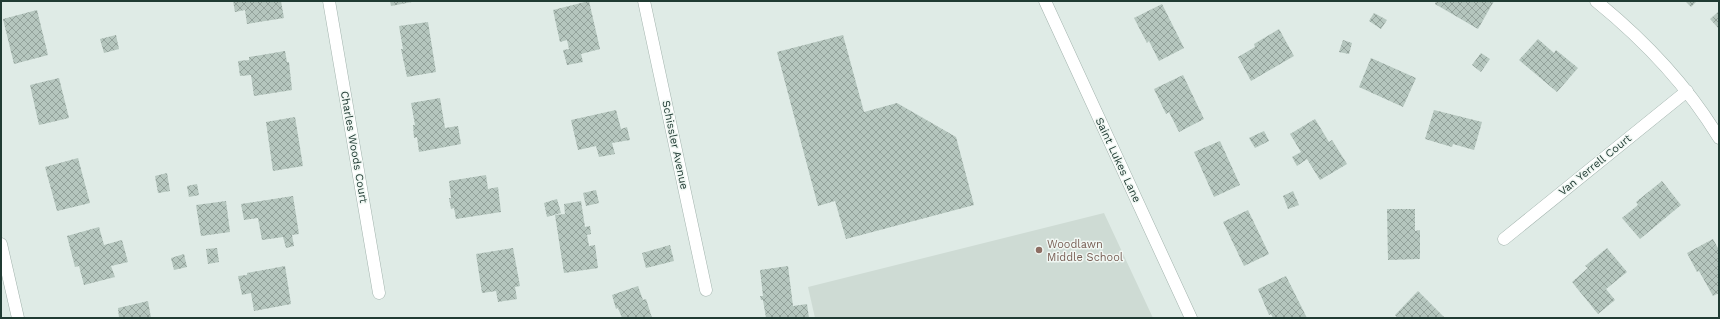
<svg xmlns="http://www.w3.org/2000/svg" width="1720" height="319" viewBox="0 0 1720 319" font-family="'Work Sans',sans-serif">
  <style>
    .built { fill: #cedbd4 }
    .building { fill: url(#building-cross-hatch) }
    .lines { fill: none; stroke-linecap: round; stroke-linejoin: round }
    .minor-casing { stroke: #a2b3ad; stroke-width: 13 }
    .tertiary-casing { stroke: #a2b3ad; stroke-width: 13 }
    .minor { stroke: #fff; stroke-width: 12 }
    .tertiary { stroke: #fff; stroke-width: 12 }
    .education-dot { fill: #8d6e63; stroke: #f0f7f3; stroke-width: 1.5 }
    .labels { text-anchor: middle; dominant-baseline: central; stroke-width: 3; stroke-linejoin: round; paint-order: stroke }
    .street-label { font-size: 11px; fill: #203b33; stroke: #f0f7f3 }
    .education-label { font-size: 11px; fill: #785e54; stroke: #f0f7f3; text-anchor: start }
  </style>
  <defs>
    <pattern id="building-cross-hatch" width="8" height="8" patternUnits="userSpaceOnUse"><rect width="8" height="8" fill="#b5c6be"/><path d="M0 0l8 8M0 8l8-8" fill="none" stroke="#93a29b"/></pattern>
  </defs>
  <rect width="100%" height="100%" fill="#dfebe6"/>
  <polygon class="built" points="1104,213 1153,318 815,318 808,287"/>
  <g class="building">
    <polygon points="233,1 281,1 284,18 247,24 245,10 235,12"/>
    <polygon points="390,1 412,1 412,2 391,6"/>
    <polygon points="589,1 600,49 581,54 583,62 567,65 563,50 569,49 567,40 560,42 553,10"/>
    <polygon points="1436,1 1494,1 1478,29 1435,4"/>
    <polygon points="1685,1 1697,1 1691,7"/>
    <polygon points="1162,4 1184,48 1159,61 1149,41 1147,43 1134,18"/>
    <polygon points="37,10 48,55 14,64 3,19"/>
    <polygon points="1719,11 1719,29 1710,19"/>
    <polygon points="1374,13 1387,20 1381,29 1369,21"/>
    <polygon points="428,22 436,72 407,77 401,49 403,49 399,26"/>
    <polygon points="1279,29 1294,56 1251,81 1238,57 1255,47 1254,44"/>
    <polygon points="116,35 119,49 104,53 100,39"/>
    <polygon points="843,35 864,112 897,103 956,137 974,205 846,239 835,201 818,206 777,52"/>
    <polygon points="1538,39 1554,53 1556,50 1578,68 1557,92 1519,60"/>
    <polygon points="1343,40 1352,43 1349,54 1339,52"/>
    <polygon points="285,51 287,62 289,62 292,90 254,96 251,75 240,76 238,61 249,60 249,57"/>
    <polygon points="1481,53 1490,59 1481,72 1472,65"/>
    <polygon points="1371,58 1416,78 1403,107 1359,87"/>
    <polygon points="1183,75 1204,119 1179,132 1169,112 1166,114 1154,89"/>
    <polygon points="59,78 69,118 39,125 30,85"/>
    <polygon points="440,98 445,128 458,126 461,144 419,152 417,137 414,138 413,125 415,125 411,103"/>
    <polygon points="616,110 621,129 627,127 630,140 612,143 615,154 599,157 596,146 578,150 571,120"/>
    <polygon points="1434,110 1482,122 1474,150 1453,144 1452,147 1425,139"/>
    <polygon points="295,117 303,166 273,171 266,122"/>
    <polygon points="1315,119 1329,142 1332,140 1347,164 1320,180 1307,159 1297,166 1292,157 1301,152 1290,134"/>
    <polygon points="1264,131 1269,141 1255,148 1249,138"/>
    <polygon points="1220,141 1240,185 1214,197 1194,152"/>
    <polygon points="78,158 90,203 57,211 45,167"/>
    <polygon points="167,173 170,191 158,193 155,176"/>
    <polygon points="486,175 488,189 498,187 501,212 456,219 454,208 451,209 449,198 451,198 449,181"/>
    <polygon points="1662,181 1681,205 1640,239 1622,218 1638,205 1636,202"/>
    <polygon points="197,184 199,195 189,197 187,186"/>
    <polygon points="596,190 599,203 586,206 583,193"/>
    <polygon points="1293,191 1299,205 1288,209 1283,196"/>
    <polygon points="293,196 299,234 292,235 294,246 286,248 283,237 262,240 258,218 244,220 241,204"/>
    <polygon points="557,199 561,213 547,217 544,203"/>
    <polygon points="226,201 230,232 201,236 196,205"/>
    <polygon points="581,201 585,227 590,226 591,234 587,235 589,246 595,245 598,268 564,273 555,215 565,214 564,204"/>
    <polygon points="1387,209 1415,209 1415,231 1420,230 1420,259 1388,260"/>
    <polygon points="1248,210 1269,254 1244,266 1223,222"/>
    <polygon points="99,227 104,245 122,240 128,262 111,266 115,277 84,285 79,266 75,267 67,236"/>
    <polygon points="1713,239 1719,250 1719,293 1713,296 1699,271 1697,272 1687,253"/>
    <polygon points="670,245 674,261 646,268 642,253"/>
    <polygon points="217,248 219,262 208,264 206,249"/>
    <polygon points="513,248 520,286 515,287 517,299 498,302 496,291 482,293 476,254"/>
    <polygon points="1607,248 1627,272 1606,289 1615,300 1598,314 1572,282 1588,268 1585,266"/>
    <polygon points="184,254 187,267 174,270 171,258"/>
    <polygon points="285,266 291,304 254,311 251,293 242,295 238,276 247,275 247,273"/>
    <polygon points="788,266 793,306 807,304 809,318 766,318 763,300 761,300 760,296 763,296 760,270"/>
    <polygon points="1286,276 1307,318 1273,318 1271,314 1269,315 1258,289"/>
    <polygon points="638,286 643,300 646,299 652,318 622,318 618,308 616,309 612,295"/>
    <polygon points="1418,291 1445,318 1398,318 1395,315"/>
    <polygon points="148,301 151,318 119,318 118,308"/>
  </g>
  <g class="lines">
    <defs>
      <g id="minor">
        <polyline points="329,1 379,293"/>
        <polyline points="644,1 706,290"/>
        <path d="M 1596,1 C 1644,40 1687,85 1719,138"/>
        <polyline points="1504,239 1687,91"/>
        <polyline points="1,244 18,318"/>
      </g>
      <polyline id="tertiary" points="1045,1 1191,318"/>
    </defs>
    <use href="#minor" class="minor-casing"/>
    <use href="#tertiary" class="tertiary-casing"/>
    <use href="#minor" class="minor"/>
    <use href="#tertiary" class="tertiary"/>
  </g>
  <circle class="education-dot" cx="1039" cy="250" r="4"/>
  <g class="labels">
    <g class="street-label">
      <text transform="translate(675 145) rotate(78)">Schissler Avenue</text>
      <text transform="translate(354 147) rotate(80)">Charles Woods Court</text>
      <text transform="translate(1118 160) rotate(65)">Saint Lukes Lane</text>
      <text transform="translate(1595 165) rotate(-39)">Van Yerrell Court</text>
    </g>
    <g class="education-label">
      <text x="1047" y="244">Woodlawn<tspan x="1047" dy="13">Middle School</tspan></text>
    </g>
  </g>
  <rect width="1720" height="319" fill="none" stroke="#203b33" stroke-width="4"/>
</svg>
